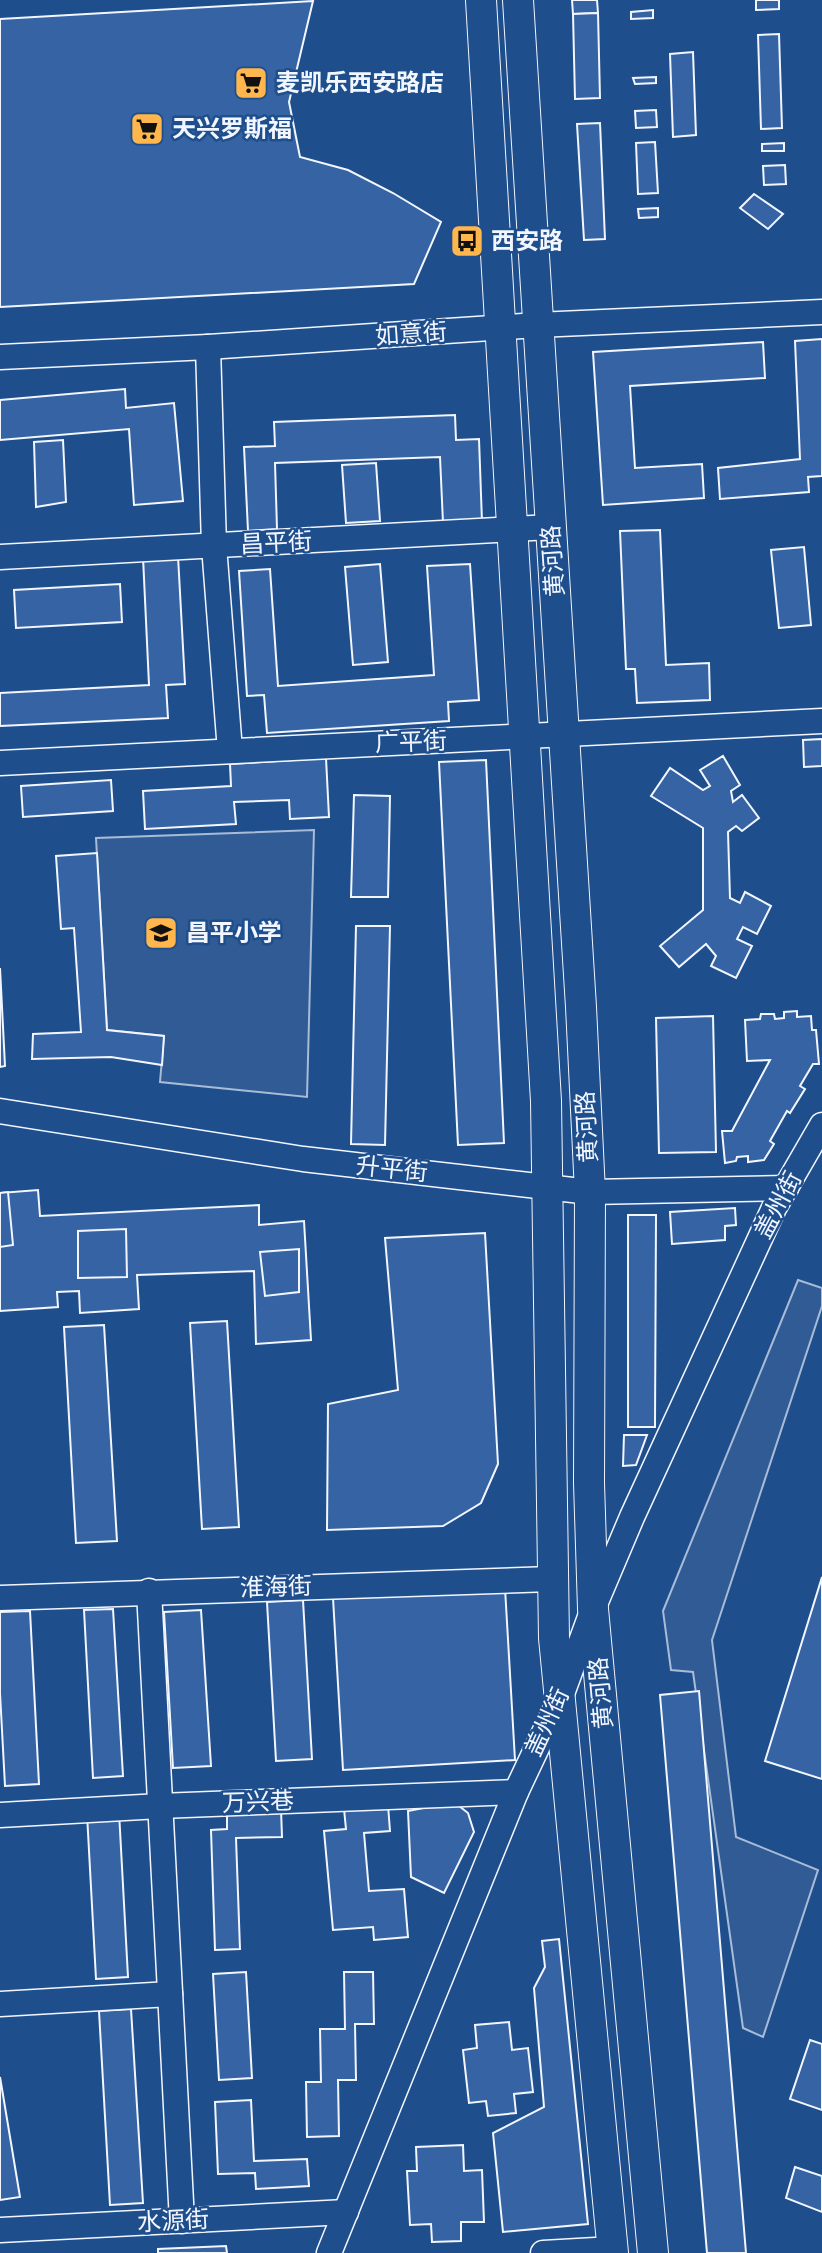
<svg xmlns="http://www.w3.org/2000/svg" width="822" height="2253" viewBox="0 0 822 2253" font-family="Bitter,'Noto Sans SC',serif">
  <style>
    .green { fill: #305b95; stroke: #a8bbd7; stroke-width: 2 }
    .building { fill: #3563a3; stroke: #f2f6ff; stroke-width: 2 }
    .lines { fill: none; stroke-linecap: round; stroke-linejoin: round }
    .minor-casing { stroke: #f2f6ff; stroke-width: 27 }
    .major-casing { stroke: #f2f6ff; stroke-width: 32 }
    .minor { stroke: #1f4e8c; stroke-width: 24 }
    .major { stroke: #1f4e8c; stroke-width: 30 }
    .labels { text-anchor: middle; dominant-baseline: central; stroke-width: 5; stroke-linejoin: round; paint-order: stroke }
    .poi-label { font-size: 24px; font-weight: bold; fill: #f2f6ff; stroke: #1f4e8c; text-anchor: start }
    .street-label { font-size: 24px; fill: #f2f6ff; stroke: #1f4e8c }
  </style>
  <rect width="100%" height="100%" fill="#1f4e8c"/>
  <g class="green">
    <polygon points="314,830 307,1097 160,1082 164,1036 107,1030 96,838"/>
    <polygon points="798,1280 822,1288 822,1306 712,1640 736,1837 818,1870 763,2037 743,2028 693,1672 671,1670 663,1611"/>
  </g>
  <g class="building">
    <polygon points="572,0 597,0 598,13 573,14"/>
    <polygon points="756,0 779,0 779,9 756,10"/>
    <polygon points="313,1 289,102 300,157 348,170 393,193 441,222 414,284 0,307 0,19"/>
    <polygon points="653,10 653,18 631,19 631,12"/>
    <polygon points="598,13 600,98 575,99 573,14"/>
    <polygon points="779,34 782,128 761,129 758,35"/>
    <polygon points="693,52 696,135 673,137 670,54"/>
    <polygon points="656,77 656,83 635,84 633,78"/>
    <polygon points="656,110 657,127 636,128 635,111"/>
    <polygon points="600,123 605,239 584,240 577,124"/>
    <polygon points="655,142 658,193 638,194 636,143"/>
    <polygon points="784,143 784,151 762,151 762,144"/>
    <polygon points="785,165 786,184 764,185 763,166"/>
    <polygon points="754,194 783,214 768,229 740,208"/>
    <polygon points="658,208 658,217 639,218 638,209"/>
    <polygon points="822,339 822,476 808,477 809,492 720,499 718,468 800,459 795,341"/>
    <polygon points="763,342 765,378 630,386 635,468 702,464 704,498 603,505 593,352"/>
    <polygon points="125,389 126,408 174,403 183,501 134,505 129,429 0,440 0,400"/>
    <polygon points="455,415 456,440 479,439 482,522 443,523 440,457 275,463 277,529 248,531 244,447 275,446 274,422"/>
    <polygon points="63,440 66,502 36,507 34,442"/>
    <polygon points="376,463 380,521 346,523 342,465"/>
    <polygon points="660,530 666,665 709,663 710,700 637,703 635,669 626,669 620,531"/>
    <polygon points="804,547 811,625 779,628 771,550"/>
    <polygon points="178,556 185,684 166,685 168,718 0,726 0,693 149,685 143,557"/>
    <polygon points="380,564 388,662 353,665 345,567"/>
    <polygon points="470,564 479,700 448,702 449,721 267,733 264,695 247,696 239,571 270,569 278,686 434,675 427,566"/>
    <polygon points="120,584 122,622 16,628 14,590"/>
    <polygon points="822,739 822,766 804,767 803,740"/>
    <polygon points="723,756 740,785 731,791 733,802 742,795 759,818 742,831 736,826 728,832 730,898 740,903 745,892 771,906 757,934 743,927 737,939 752,946 736,978 711,966 716,956 706,944 679,967 660,946 703,910 703,828 651,796 670,768 703,790 710,786 700,770"/>
    <polygon points="326,758 329,817 290,819 289,800 234,802 236,824 145,829 143,791 231,786 230,764"/>
    <polygon points="486,760 504,1143 458,1145 439,762"/>
    <polygon points="111,780 113,811 23,817 21,786"/>
    <polygon points="354,795 390,796 388,897 351,897"/>
    <polygon points="97,853 107,1030 164,1036 162,1065 111,1057 32,1059 33,1034 81,1032 74,928 61,929 56,856"/>
    <polygon points="356,926 390,926 385,1145 351,1144"/>
    <polygon points="0,968 5,1066 0,1067"/>
    <polygon points="797,1011 797,1017 811,1016 812,1030 816,1030 819,1064 813,1064 800,1086 805,1089 790,1113 787,1111 770,1141 774,1144 764,1160 748,1162 748,1156 737,1157 736,1161 725,1163 722,1131 732,1131 770,1060 747,1061 745,1020 760,1019 761,1014 774,1014 775,1019 784,1018 784,1012"/>
    <polygon points="713,1016 716,1152 659,1153 656,1018"/>
    <polygon points="38,1190 40,1216 259,1205 259,1225 304,1221 311,1340 256,1344 254,1271 137,1275 139,1309 80,1313 79,1291 57,1292 58,1307 0,1311 0,1193"/>
    <polygon points="8,1192 13,1245 0,1247 0,1193"/>
    <polygon points="735,1208 736,1225 725,1226 725,1240 672,1244 670,1212"/>
    <polygon points="628,1215 656,1215 655,1427 628,1427"/>
    <polygon points="126,1229 127,1277 78,1278 78,1231"/>
    <polygon points="485,1233 498,1464 481,1503 443,1526 327,1530 328,1404 398,1390 385,1238"/>
    <polygon points="299,1249 299,1292 265,1296 260,1252"/>
    <polygon points="227,1321 239,1527 202,1529 190,1323"/>
    <polygon points="104,1325 117,1541 76,1543 64,1327"/>
    <polygon points="624,1435 647,1435 636,1465 623,1466"/>
    <polygon points="822,1577 822,1779 765,1761"/>
    <polygon points="505,1588 515,1760 343,1770 333,1598"/>
    <polygon points="303,1600 312,1759 276,1761 267,1602"/>
    <polygon points="113,1609 123,1776 93,1778 84,1610"/>
    <polygon points="201,1610 211,1766 173,1768 164,1612"/>
    <polygon points="30,1611 39,1784 5,1786 0,1693 0,1612"/>
    <polygon points="699,1691 746,2253 707,2253 660,1695"/>
    <polygon points="454,1802 468,1813 474,1832 444,1893 411,1877 408,1811"/>
    <polygon points="388,1805 390,1831 364,1833 369,1891 404,1889 408,1937 374,1940 373,1927 333,1930 324,1831 346,1829 344,1809"/>
    <polygon points="281,1809 282,1837 236,1838 240,1949 215,1950 211,1830 227,1829 227,1811"/>
    <polygon points="119,1812 128,1977 96,1979 87,1814"/>
    <polygon points="559,1939 588,2224 503,2232 493,2133 544,2107 534,1988 545,1967 542,1941"/>
    <polygon points="246,1972 252,2078 219,2080 213,1974"/>
    <polygon points="344,1972 373,1972 374,2024 355,2024 356,2080 338,2080 339,2136 307,2137 306,2082 321,2082 320,2029 345,2029"/>
    <polygon points="131,2009 143,2203 110,2205 99,2011"/>
    <polygon points="509,2022 512,2050 528,2048 533,2092 514,2094 516,2113 488,2116 486,2101 469,2103 463,2050 477,2048 475,2025"/>
    <polygon points="810,2040 822,2044 822,2110 790,2099"/>
    <polygon points="0,2077 20,2197 0,2200"/>
    <polygon points="251,2100 254,2161 307,2159 309,2186 256,2189 255,2173 218,2174 215,2102"/>
    <polygon points="463,2145 464,2171 482,2170 484,2222 461,2222 461,2241 432,2242 431,2224 410,2225 407,2171 417,2171 416,2147"/>
    <polygon points="795,2167 822,2176 822,2212 786,2198"/>
    <polygon points="226,2246 227,2253 158,2253 158,2249"/>
  </g>
  <g class="lines">
    <defs>
      <g id="minor">
        <polyline points="208,347 214,546 230,751"/>
        <polyline points="0,357 208,347 537,325 822,312"/>
        <polyline points="0,557 551,527"/>
        <polyline points="0,763 822,721"/>
        <polyline points="0,1111 303,1159 590,1192 786,1188"/>
        <polyline points="149,1591 182,2221"/>
        <polyline points="0,1598 551,1579"/>
        <polyline points="0,1815 160,1806 516,1792"/>
        <polyline points="0,2004 170,1994"/>
        <polyline points="0,2230 346,2212"/>
        <polyline points="329,2253 516,1792 560,1699 593,1609 632,1517 774,1208 822,1125"/>
        <polyline points="543,2253 613,2249"/>
      </g>
      <g id="major">
        <polyline points="481,0 546,1101 554,1638 613,2253"/>
        <polyline points="518,0 581,1007 590,1192 589,1483 593,1609 653,2253"/>
      </g>
    </defs>
    <use href="#minor" class="minor-casing"/>
    <use href="#major" class="major-casing"/>
    <use href="#minor" class="minor"/>
    <use href="#major" class="major"/>
  </g>
  <defs>
    <symbol id="supermarket-square" viewBox="-11 -11 22 22"><rect x="-9" y="-9" width="18" height="18" rx="4" fill="#ffb74d" stroke="#1f4e8c"/><path d="M-6-5.5h2.5l.6 2H6L4.5 2H-2.5L-4.4-4H-6ZM-1.5 3.2a1.3 1.3 0 1 0 .1 0ZM3 3.2a1.3 1.3 0 1 0 .1 0Z" fill="#111"/></symbol>
    <symbol id="bus-square" viewBox="-11 -11 22 22"><rect x="-9" y="-9" width="18" height="18" rx="4" fill="#ffb74d" stroke="#1f4e8c"/><path d="M-5-6H5V4H4V6H2V4H-2V6H-4V4H-5ZM-3.5-4V0h7V-4ZM-3.5 1.2v1.5H-2V1.2ZM2 1.2v1.5H3.5V1.2Z" fill="#111"/></symbol>
    <symbol id="school-square" viewBox="-11 -11 22 22"><rect x="-9" y="-9" width="18" height="18" rx="4" fill="#ffb74d" stroke="#1f4e8c"/><path d="M0-5L7-2L0 1L-7-2ZM-4 1L0 2.5L4 1V4Q0 6-4 4Z" fill="#111"/></symbol>
  </defs>
  <g fill-rule="evenodd">
    <use href="#supermarket-square" x="232" y="64" width="38" height="38"/>
    <use href="#supermarket-square" x="128" y="110" width="38" height="38"/>
    <use href="#bus-square" x="448" y="222" width="38" height="38"/>
    <use href="#school-square" x="142" y="914" width="38" height="38"/>
  </g>
  <g class="labels">
    <g class="poi-label">
      <text x="276" y="83">麦凯乐西安路店</text>
      <text x="172" y="129">天兴罗斯福</text>
      <text x="491" y="241">西安路</text>
      <text x="186" y="933">昌平小学</text>
    </g>
    <g class="street-label">
      <text transform="translate(411 334) rotate(-4)">如意街</text>
      <text transform="translate(276 543) rotate(-3)">昌平街</text>
      <text transform="translate(553 561) rotate(-94)">黄河路</text>
      <text transform="translate(411 742) rotate(-2)">广平街</text>
      <text transform="translate(587 1127) rotate(-93)">黄河路</text>
      <text transform="translate(392 1169) rotate(6)">升平街</text>
      <text transform="translate(778 1205) rotate(-62)">盖州街</text>
      <text transform="translate(276 1587) rotate(-2)">淮海街</text>
      <text transform="translate(601 1693) rotate(-95)">黄河路</text>
      <text transform="translate(547 1722) rotate(-65)">盖州街</text>
      <text transform="translate(258 1802) rotate(-2)">万兴巷</text>
      <text transform="translate(173 2221) rotate(-3)">水源街</text>
    </g>
  </g>
</svg>
